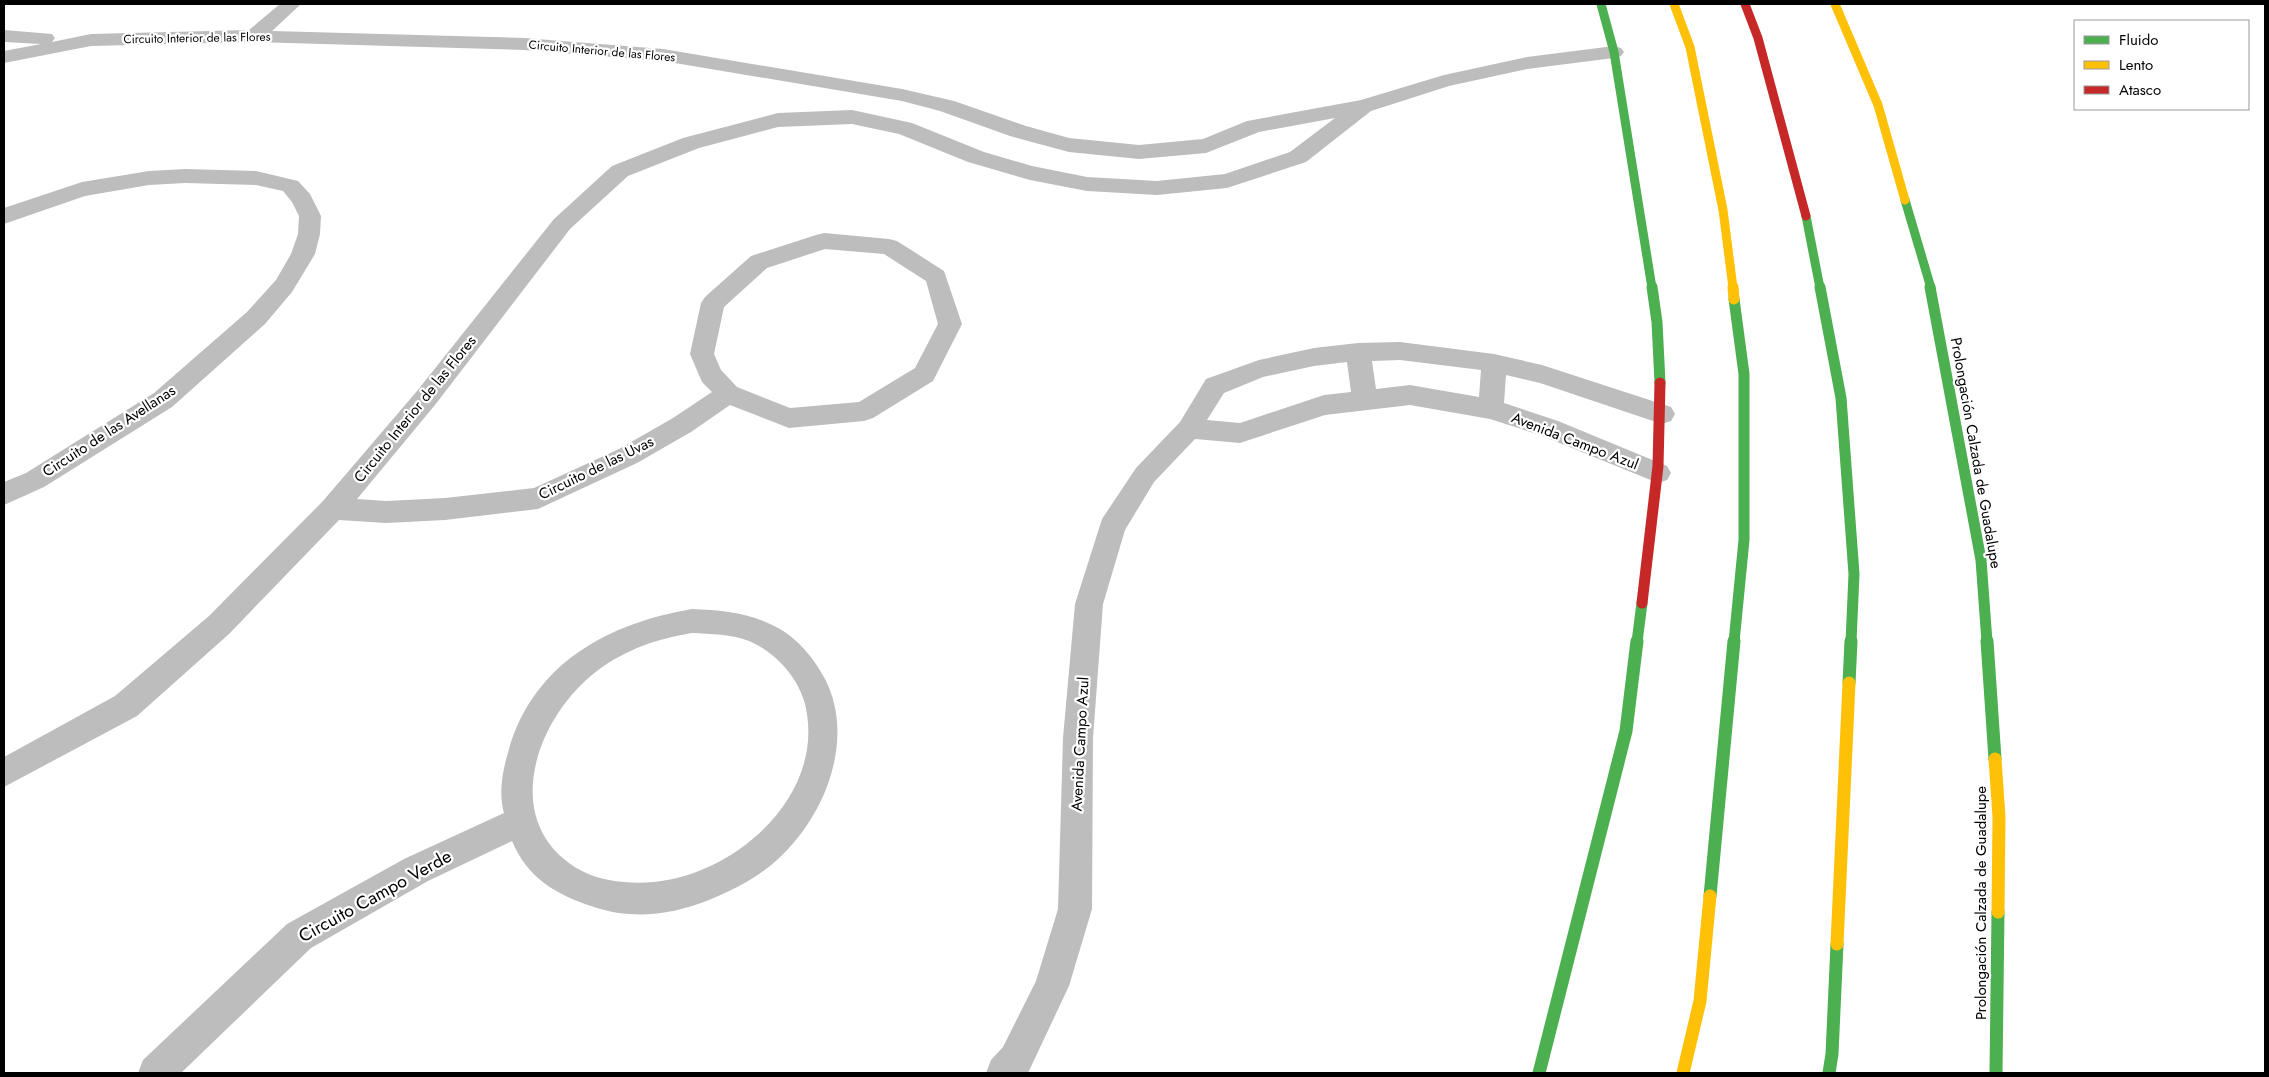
<svg xmlns="http://www.w3.org/2000/svg" width="2269" height="1077" viewBox="0 0 2269 1077" font-family="Jost,sans-serif">
  <style>
    .lines { fill: none; stroke-linecap: round; stroke-linejoin: round }
    .street { fill: #bdbdbd; fill-rule: evenodd }
    .fast-far2 { stroke: #4caf50; stroke-width: 9 }
    .fast-far1 { stroke: #4caf50; stroke-width: 11 }
    .fast { stroke: #4caf50; stroke-width: 13 }
    .slow-far2 { stroke: #ffc107; stroke-width: 9 }
    .slow-far1 { stroke: #ffc107; stroke-width: 11 }
    .slow { stroke: #ffc107; stroke-width: 13 }
    .jam-far1 { stroke: #c62828; stroke-width: 9 }
    .jam { stroke: #c62828; stroke-width: 11 }
    .labels { text-anchor: middle; dominant-baseline: central; stroke-width: 4.5; stroke-linejoin: round; paint-order: stroke }
    .far-street-label { font-size: 12px; fill: #000; stroke: #fff }
    .street-label { font-size: 15px; fill: #000; stroke: #fff }
    .near-street-label { font-size: 18px; fill: #000; stroke: #fff }
  </style>
  <rect width="100%" height="100%" fill="#fff"/>
  <g class="lines">
    <g class="street">
      <path d="M 280,4 L 301,4 L 272,31 L 524,38 L 663,49 L 902,89 L 954,101 L 1026,126 L 1069,138 L 1139,145 L 1203,139 L 1247,121 L 1361,100 L 1444,75 L 1527,57 L 1614,46 L 1621,48 L 1624,52 L 1621,56 L 1614,58 L 1527,69 L 1449,86 L 1371,111 L 1306,162 L 1227,188 L 1157,195 L 1087,191 L 1030,180 L 968,162 L 899,134 L 852,124 L 778,127 L 699,148 L 628,176 L 570,229 L 435,405 L 357,499 L 386,501 L 445,498 L 534,488 L 619,449 L 673,418 L 712,392 L 702,382 L 690,354 L 701,303 L 705,297 L 751,256 L 816,235 L 824,233 L 889,239 L 897,241 L 944,271 L 962,324 L 933,381 L 873,418 L 864,421 L 789,428 L 730,405 L 691,432 L 637,463 L 538,509 L 445,520 L 386,523 L 339,520 L 229,634 L 137,716 L 4,787 L 4,757 L 115,696 L 209,616 L 323,501 L 417,391 L 554,219 L 612,166 L 683,138 L 778,113 L 852,110 L 912,123 L 984,152 L 1032,166 L 1087,177 L 1157,181 L 1225,174 L 1290,152 L 1335,118 L 1259,132 L 1206,153 L 1139,159 L 1069,152 L 1010,136 L 940,111 L 902,101 L 663,61 L 524,50 L 254,42 L 91,46 L 4,63 L 4,51 L 41,44 L 4,42 L 4,30 L 52,34 L 55,38 L 52,42 L 91,34 L 249,30 ZM 825,249 L 884,254 L 926,281 L 938,324 L 915,368 L 859,402 L 790,408 L 737,387 L 721,370 L 714,354 L 724,307 L 767,268 Z"/>
      <polygon points="185,169 256,171 298,181 310,194 321,216 320,234 315,254 292,292 265,324 172,407 44,487 4,505 4,482 26,473 154,393 247,312 276,280 291,254 298,234 299,216 292,202 283,191 256,185 185,183 149,185 85,196 4,224 4,208 82,182 149,171"/>
      <path d="M 1400,342 L 1494,354 L 1542,365 L 1671,407 L 1675,414 L 1671,421 L 1662,424 L 1540,383 L 1506,375 L 1504,403 L 1558,421 L 1667,466 L 1671,473 L 1667,480 L 1658,483 L 1540,435 L 1490,419 L 1410,405 L 1325,415 L 1240,443 L 1195,439 L 1154,482 L 1125,530 L 1103,604 L 1093,738 L 1092,909 L 1069,986 L 1028,1073 L 986,1073 L 991,1060 L 1003,1047 L 1036,981 L 1058,909 L 1063,738 L 1075,604 L 1102,519 L 1136,468 L 1180,422 L 1206,379 L 1259,360 L 1314,348 L 1358,343 ZM 1400,360 L 1481,370 L 1479,397 L 1410,385 L 1376,389 L 1372,361 ZM 1347,362 L 1351,392 L 1324,395 L 1240,423 L 1207,420 L 1224,393 L 1263,377 L 1314,366 Z"/>
      <path d="M 692,609 C 719,610 745,612 770,624 C 795,635 812,655 825,679 C 856,739 825,817 777,860 C 757,878 733,890 709,900 C 671,915 633,920 594,907 C 557,895 528,879 512,841 L 428,881 L 311,948 L 181,1073 L 138,1073 L 143,1060 L 287,924 L 404,859 L 504,813 C 498,792 503,769 509,749 C 534,663 609,623 692,609 ZM 692,633 C 710,634 732,634 749,641 C 775,652 798,677 805,704 C 827,794 737,874 654,882 C 631,884 603,882 582,871 C 497,825 535,718 597,671 C 626,649 657,639 692,633 Z"/>
    </g>
    <g class="fast-far2">
      <polyline points="1601,4 1614,52 1652,288"/>
      <polyline points="1905,200 1931,288"/>
      <polyline points="1806,216 1820,288"/>
    </g>
    <g class="fast-far1">
      <polyline points="1652,287 1657,322 1660,383"/>
      <polyline points="1820,287 1841,398 1854,574 1851,642"/>
      <polyline points="1930,287 1981,560 1987,642"/>
      <polyline points="1734,299 1744,374 1744,540 1734,642"/>
      <polyline points="1637,642 1642,603"/>
    </g>
    <g class="fast">
      <polyline points="1987,641 1995,759"/>
      <polyline points="1849,683 1851,641"/>
      <polyline points="1710,896 1734,641"/>
      <polyline points="1539,1073 1626,731 1637,641"/>
      <polyline points="1829,1073 1832,1054 1837,944"/>
      <polyline points="1996,1073 1998,912"/>
    </g>
    <g class="slow-far2">
      <polyline points="1674,4 1690,47 1723,210 1733,288"/>
      <polyline points="1835,4 1878,105 1905,200"/>
    </g>
    <polyline class="slow-far1" points="1733,287 1734,299"/>
    <g class="slow">
      <polyline points="1995,759 1999,817 1998,912"/>
      <polyline points="1837,944 1849,683"/>
      <polyline points="1683,1073 1700,1001 1710,896"/>
    </g>
    <polyline class="jam-far1" points="1745,4 1758,38 1806,216"/>
    <polyline class="jam" points="1642,603 1658,466 1660,383"/>
  </g>
  <g class="labels">
    <g class="far-street-label">
      <text transform="translate(197 38) rotate(-1)">Circuito Interior de las Flores</text>
      <text transform="translate(602 51) rotate(5)">Circuito Interior de las Flores</text>
    </g>
    <g class="street-label">
      <text transform="translate(415 409) rotate(-51)">Circuito Interior de las Flores</text>
      <text transform="translate(109 431) rotate(-33)">Circuito de las Avellanas</text>
      <text transform="translate(1575 441) rotate(21)">Avenida Campo Azul</text>
      <text transform="translate(1976 453) rotate(80)">Prolongación Calzada de Guadalupe</text>
      <text transform="translate(596 468) rotate(-26)">Circuito de las Uvas</text>
      <text transform="translate(1080 744) rotate(-87)">Avenida Campo Azul</text>
      <text transform="translate(1981 903) rotate(-90)">Prolongación Calzada de Guadalupe</text>
    </g>
    <g class="near-street-label">
      <text transform="translate(375 896) rotate(-29)">Circuito Campo Verde</text>
    </g>
  </g>
  <rect width="2269" height="1077" fill="none" stroke="#000000" stroke-width="10"/>
  <rect x="2074" y="20" width="175" height="90" fill="#ffffff" stroke="#999999"/>
  <rect x="2084" y="36" width="25" height="8" fill="#4caf50" stroke="#999999"/>
  <text x="2119" y="45" font-size="15" fill="#000000">Fluido</text>
  <rect x="2084" y="61" width="25" height="8" fill="#ffc107" stroke="#999999"/>
  <text x="2119" y="70" font-size="15" fill="#000000">Lento</text>
  <rect x="2084" y="86" width="25" height="8" fill="#c62828" stroke="#999999"/>
  <text x="2119" y="95" font-size="15" fill="#000000">Atasco</text>
</svg>
